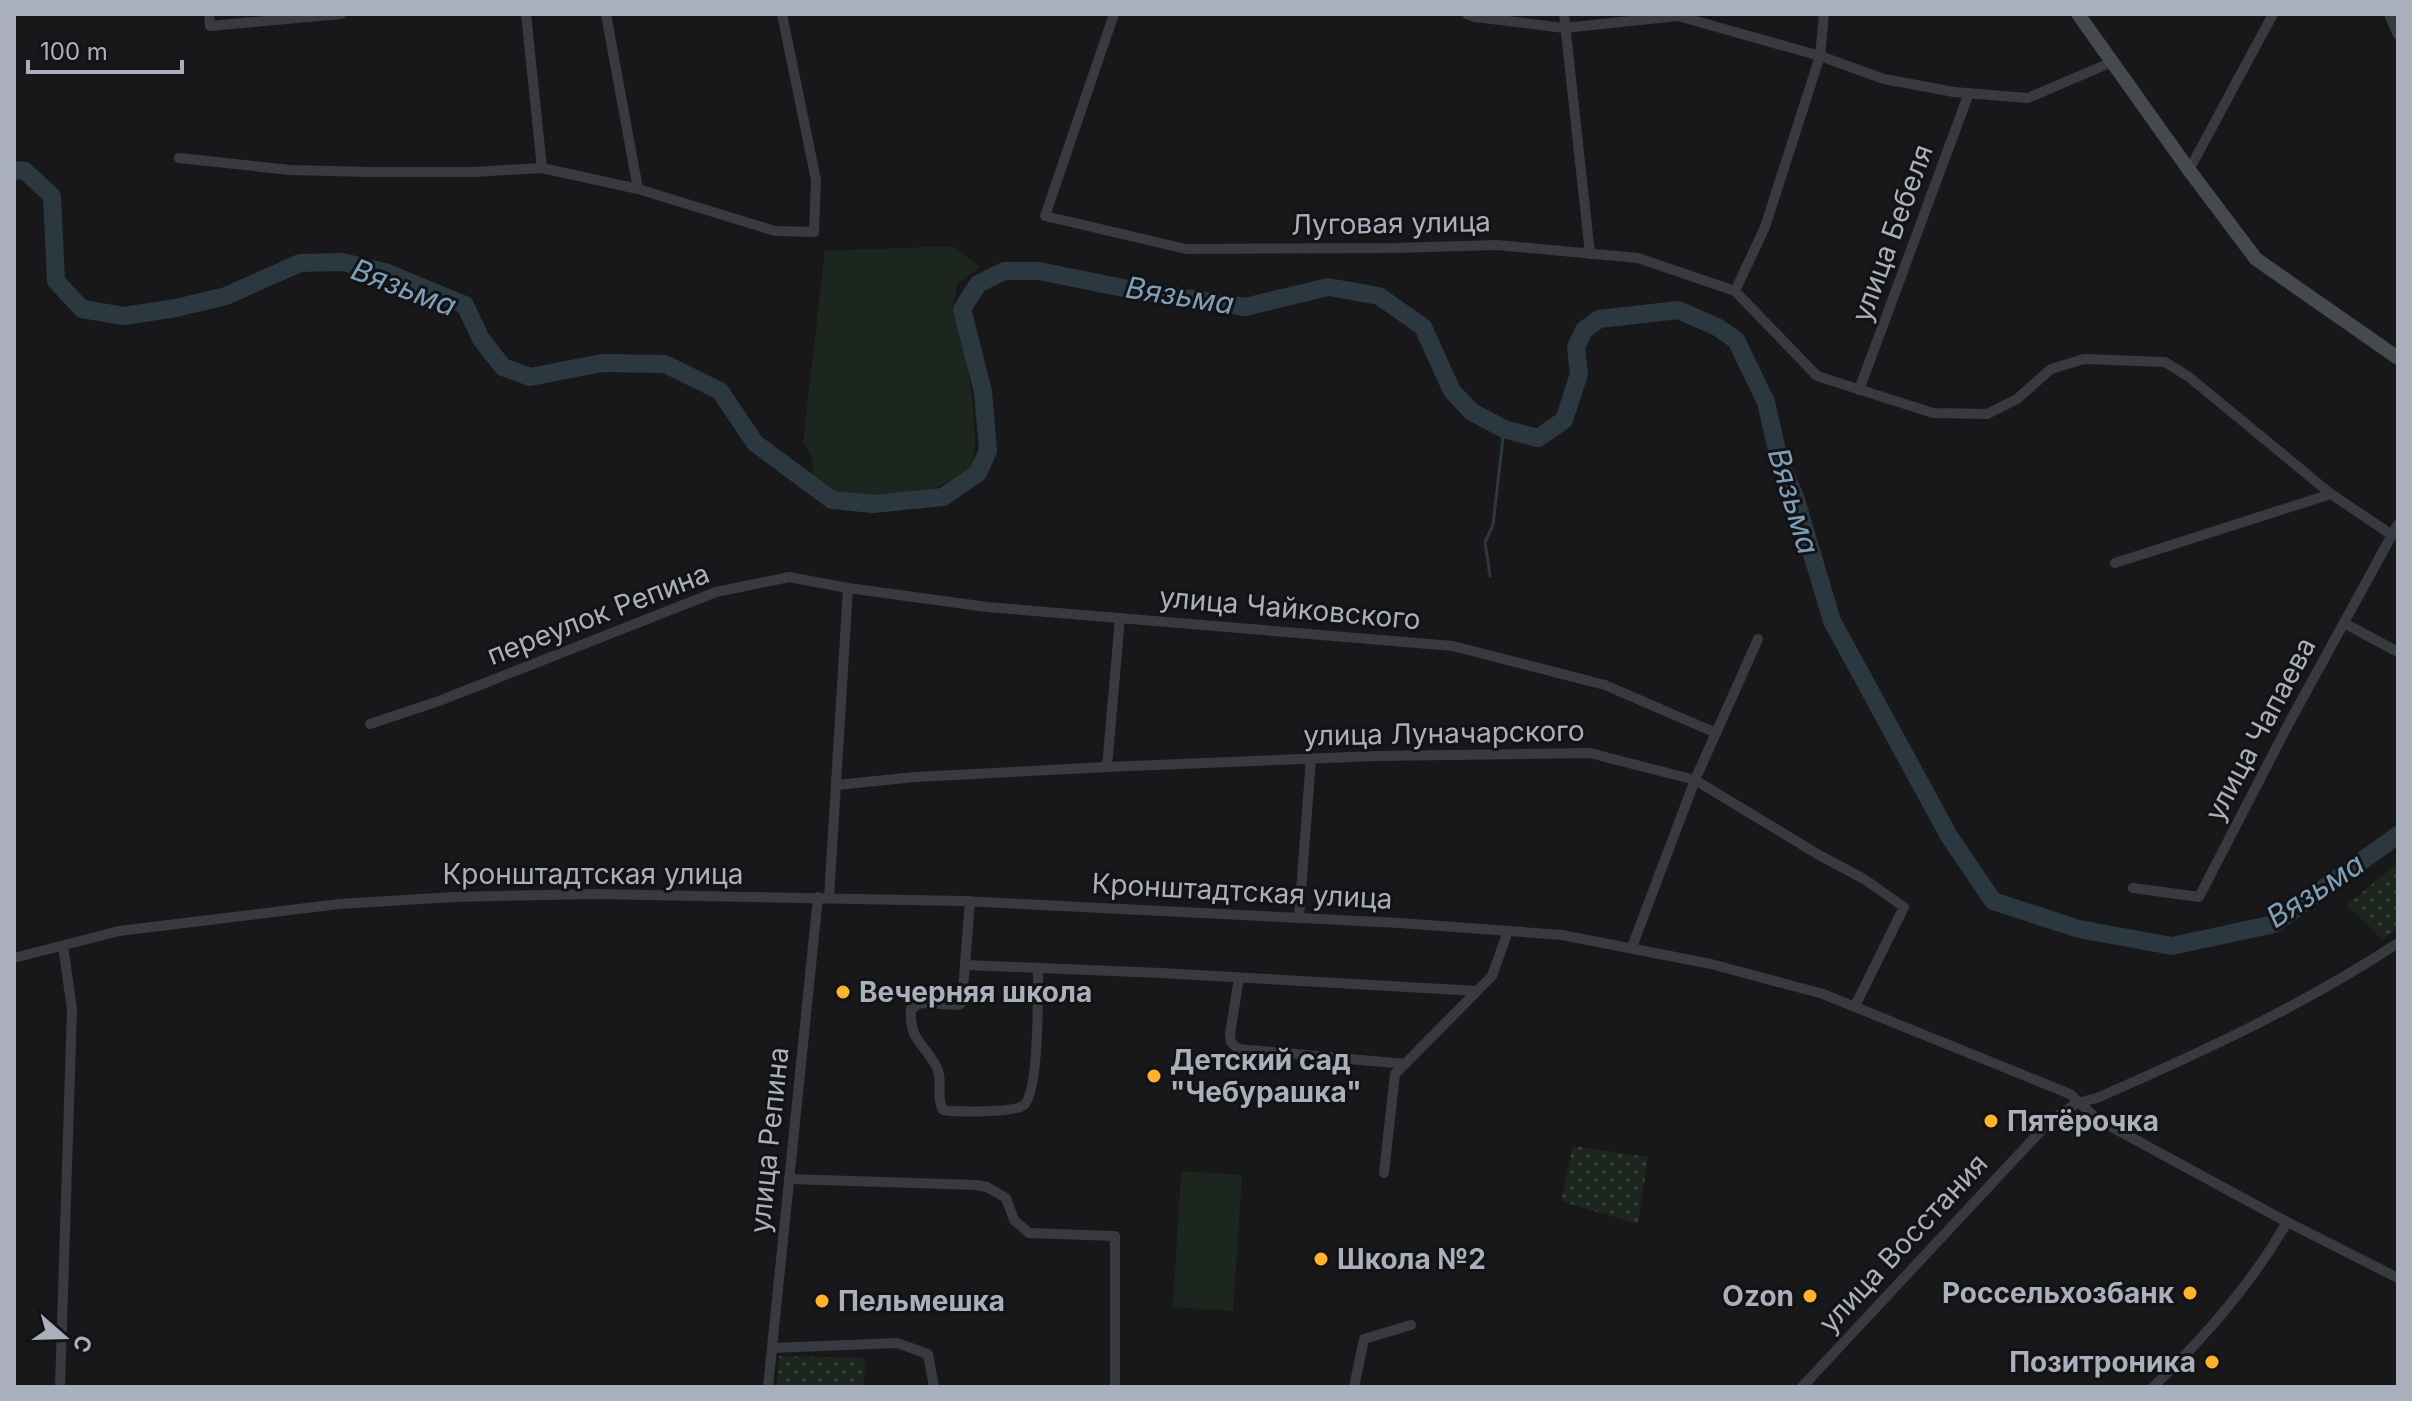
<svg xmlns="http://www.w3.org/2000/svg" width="2412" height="1401" viewBox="0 0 2412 1401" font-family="Inter,sans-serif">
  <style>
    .green { fill: #1d261e }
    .park { fill: url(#park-dots) }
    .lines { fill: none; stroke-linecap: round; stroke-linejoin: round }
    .stream { stroke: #2c3840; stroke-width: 3 }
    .river { stroke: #2c3840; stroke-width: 18 }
    .street { stroke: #383a40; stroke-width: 10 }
    .secondary { stroke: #464950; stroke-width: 14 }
    .poi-dot { fill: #ffb22b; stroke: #131315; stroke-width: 3 }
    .labels { text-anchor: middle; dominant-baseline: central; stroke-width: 6; stroke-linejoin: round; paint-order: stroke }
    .street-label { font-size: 28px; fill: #a9afbb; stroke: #131315 }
    .poi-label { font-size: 28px; font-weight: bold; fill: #a9afbb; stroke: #131315; text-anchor: start }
    .water-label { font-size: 30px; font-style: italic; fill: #7e9fb9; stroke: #131315 }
  </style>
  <defs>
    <pattern id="park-dots" width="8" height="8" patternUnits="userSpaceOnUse" patternTransform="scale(2)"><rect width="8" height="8" fill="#1d261e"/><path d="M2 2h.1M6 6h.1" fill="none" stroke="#3b433d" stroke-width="1.8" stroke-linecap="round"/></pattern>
  </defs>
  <rect width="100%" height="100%" fill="#18181a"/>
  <g class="green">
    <path d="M 952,246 L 980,267 L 958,283 L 952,309 L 966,355 L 973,403 L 975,444 L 973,465 C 931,499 860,515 814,480 L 812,458 L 803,442 L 825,251 Z"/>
    <polygon points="1181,1171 1242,1175 1233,1311 1173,1307"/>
  </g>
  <g class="park">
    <polygon points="2398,863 2398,929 2382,939 2347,905"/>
    <polygon points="1573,1146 1648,1157 1638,1224 1561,1201"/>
    <polygon points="779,1356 865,1358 864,1387 777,1387"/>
  </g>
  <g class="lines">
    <polyline class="stream" points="1490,576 1485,542 1493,525 1504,429"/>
    <polyline class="river" points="14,170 25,171 52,196 56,281 82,309 124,316 176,308 226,296 300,263 342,262 385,272 465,305 481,339 503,367 530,377 602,363 665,364 720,391 755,443 832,500 873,504 943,497 978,473 988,451 983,392 962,309 978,284 1004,271 1039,271 1133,290 1245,307 1328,287 1379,296 1423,327 1452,391 1472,412 1504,429 1538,438 1564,420 1579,374 1576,347 1584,330 1599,319 1678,310 1717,327 1736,340 1766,402 1779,459 1796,500 1832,621 1949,836 1993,901 2079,929 2172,946 2274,924 2398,835"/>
    <g class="street">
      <polyline points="209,14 210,26 341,14"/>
      <polyline points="526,14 542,168"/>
      <polyline points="606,14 638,189"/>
      <polyline points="1114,14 1045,216 1186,249 1394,248 1497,245 1638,258 1735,291"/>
      <polyline points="1467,14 1475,17 1564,28 1678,16 1820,56 1884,79 1954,92 2028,98 2112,62"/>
      <polyline points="1564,14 1590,254"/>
      <polyline points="1824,14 1820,56 1765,227 1735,291 1817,376 1933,413 1987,414 2017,399 2051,369 2084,359 2165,362 2189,377 2331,494 2392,535"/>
      <polyline points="2389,14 2398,35"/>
      <polyline points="179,158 290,170 369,172 473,172 542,168 638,189 775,231 814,232 816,180 782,14"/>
      <polyline points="2189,170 2273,14"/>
      <polyline points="1859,390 1969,93"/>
      <polyline points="2115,563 2331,494"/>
      <polyline points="2344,623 2398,652"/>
      <polyline points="370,724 439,701 716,592 789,577 848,588 987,607 1453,646 1605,685 1716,733"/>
      <polyline points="1107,767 1120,618"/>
      <polyline points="837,785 915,777 1107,767 1376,756 1590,753 1695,780 1819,855 1864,879 1904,907 1855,1006"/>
      <polyline points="2133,888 2199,897 2289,723 2398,524"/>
      <polyline points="829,898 848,588"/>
      <path d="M 970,901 L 962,1002 L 959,1005 L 920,1003 L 911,1009 C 909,1040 923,1042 936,1066 C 944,1080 935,1096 943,1110 C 957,1112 1015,1113 1024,1105 C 1039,1092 1038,992 1038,969"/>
      <polyline points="1299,917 1311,759"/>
      <polyline points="1632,947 1695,780 1758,639"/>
      <polyline points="14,958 119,931 339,904 454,897 594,894 962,901 1400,923 1562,935 1711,964 1823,994 2070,1094 2097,1119 2287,1222 2398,1278"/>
      <polyline points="966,965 1161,973 1477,991"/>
      <polyline points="1239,978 1230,1034 1231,1042 1238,1049 1406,1064"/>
      <polyline points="1384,1173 1395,1074 1492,976 1508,931"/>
      <polyline points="789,1179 976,1185 987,1187 1006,1198 1014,1220 1029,1233 1115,1236 1115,1387"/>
      <polyline points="772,1348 897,1343 928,1354 934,1387"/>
      <polyline points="60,1387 72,1009 63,946"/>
      <polyline points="768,1387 818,897"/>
      <polyline points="1354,1387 1364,1339 1411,1325"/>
      <path d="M 1802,1387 L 2050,1121 L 2077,1103 L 2097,1098 C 2200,1053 2304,1005 2398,943"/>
      <path d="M 2153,1387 C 2205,1337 2252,1284 2287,1222"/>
    </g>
    <polyline class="secondary" points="2078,14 2189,170 2256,259 2398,358"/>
  </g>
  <g class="poi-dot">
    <circle cx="843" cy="992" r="8"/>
    <circle cx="1154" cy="1076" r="8"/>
    <circle cx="1991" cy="1121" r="8"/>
    <circle cx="1321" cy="1259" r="8"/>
    <circle cx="2190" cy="1293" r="8"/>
    <circle cx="1810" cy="1296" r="8"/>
    <circle cx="822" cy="1301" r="8"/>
    <circle cx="2212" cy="1362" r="8"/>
  </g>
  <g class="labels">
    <g class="street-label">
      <text transform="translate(1391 223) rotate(-1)">Луговая улица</text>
      <text transform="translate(1892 233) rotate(-70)">улица Бебеля</text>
      <text transform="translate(1290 608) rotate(5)">улица Чайковского</text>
      <text transform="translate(598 614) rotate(-21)">переулок Репина</text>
      <text transform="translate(2260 729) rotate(-62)">улица Чапаева</text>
      <text transform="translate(1444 733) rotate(-1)">улица Луначарского</text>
      <text x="593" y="874">Кронштадтская улица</text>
      <text transform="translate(1242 891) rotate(3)">Кронштадтская улица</text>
      <text transform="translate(769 1140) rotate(-84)">улица Репина</text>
      <text transform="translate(1903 1243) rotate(-47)">улица Восстания</text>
    </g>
    <g class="poi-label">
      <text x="859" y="992">Вечерняя школа</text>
      <text x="1170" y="1060">Детский сад<tspan x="1170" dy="32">"Чебурашка"</tspan></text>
      <text x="2007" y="1121">Пятёрочка</text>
      <text x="1337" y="1259">Школа №2</text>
      <text x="2174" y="1293" text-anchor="end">Россельхозбанк</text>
      <text x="1794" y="1296" text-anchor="end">Ozon</text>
      <text x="838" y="1301">Пельмешка</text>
      <text x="2196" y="1362" text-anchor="end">Позитроника</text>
    </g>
    <g class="water-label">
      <text transform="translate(404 287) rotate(21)">Вязьма</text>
      <text transform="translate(1180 295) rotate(9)">Вязьма</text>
      <text transform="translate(1794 501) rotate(73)">Вязьма</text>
      <text transform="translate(2315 890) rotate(-33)">Вязьма</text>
    </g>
  </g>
  <rect width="2412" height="1401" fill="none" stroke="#a9afbb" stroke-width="32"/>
  <g transform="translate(64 1337) rotate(110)" stroke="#131315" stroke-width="6" paint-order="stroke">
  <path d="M0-6L14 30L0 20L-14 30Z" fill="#a9afbb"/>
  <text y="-12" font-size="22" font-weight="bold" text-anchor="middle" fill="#a9afbb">С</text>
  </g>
  <path d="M28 60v12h154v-12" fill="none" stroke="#a9afbb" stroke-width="4"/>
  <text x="40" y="60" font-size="24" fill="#a9afbb" stroke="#131315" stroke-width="6" paint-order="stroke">100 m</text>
</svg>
